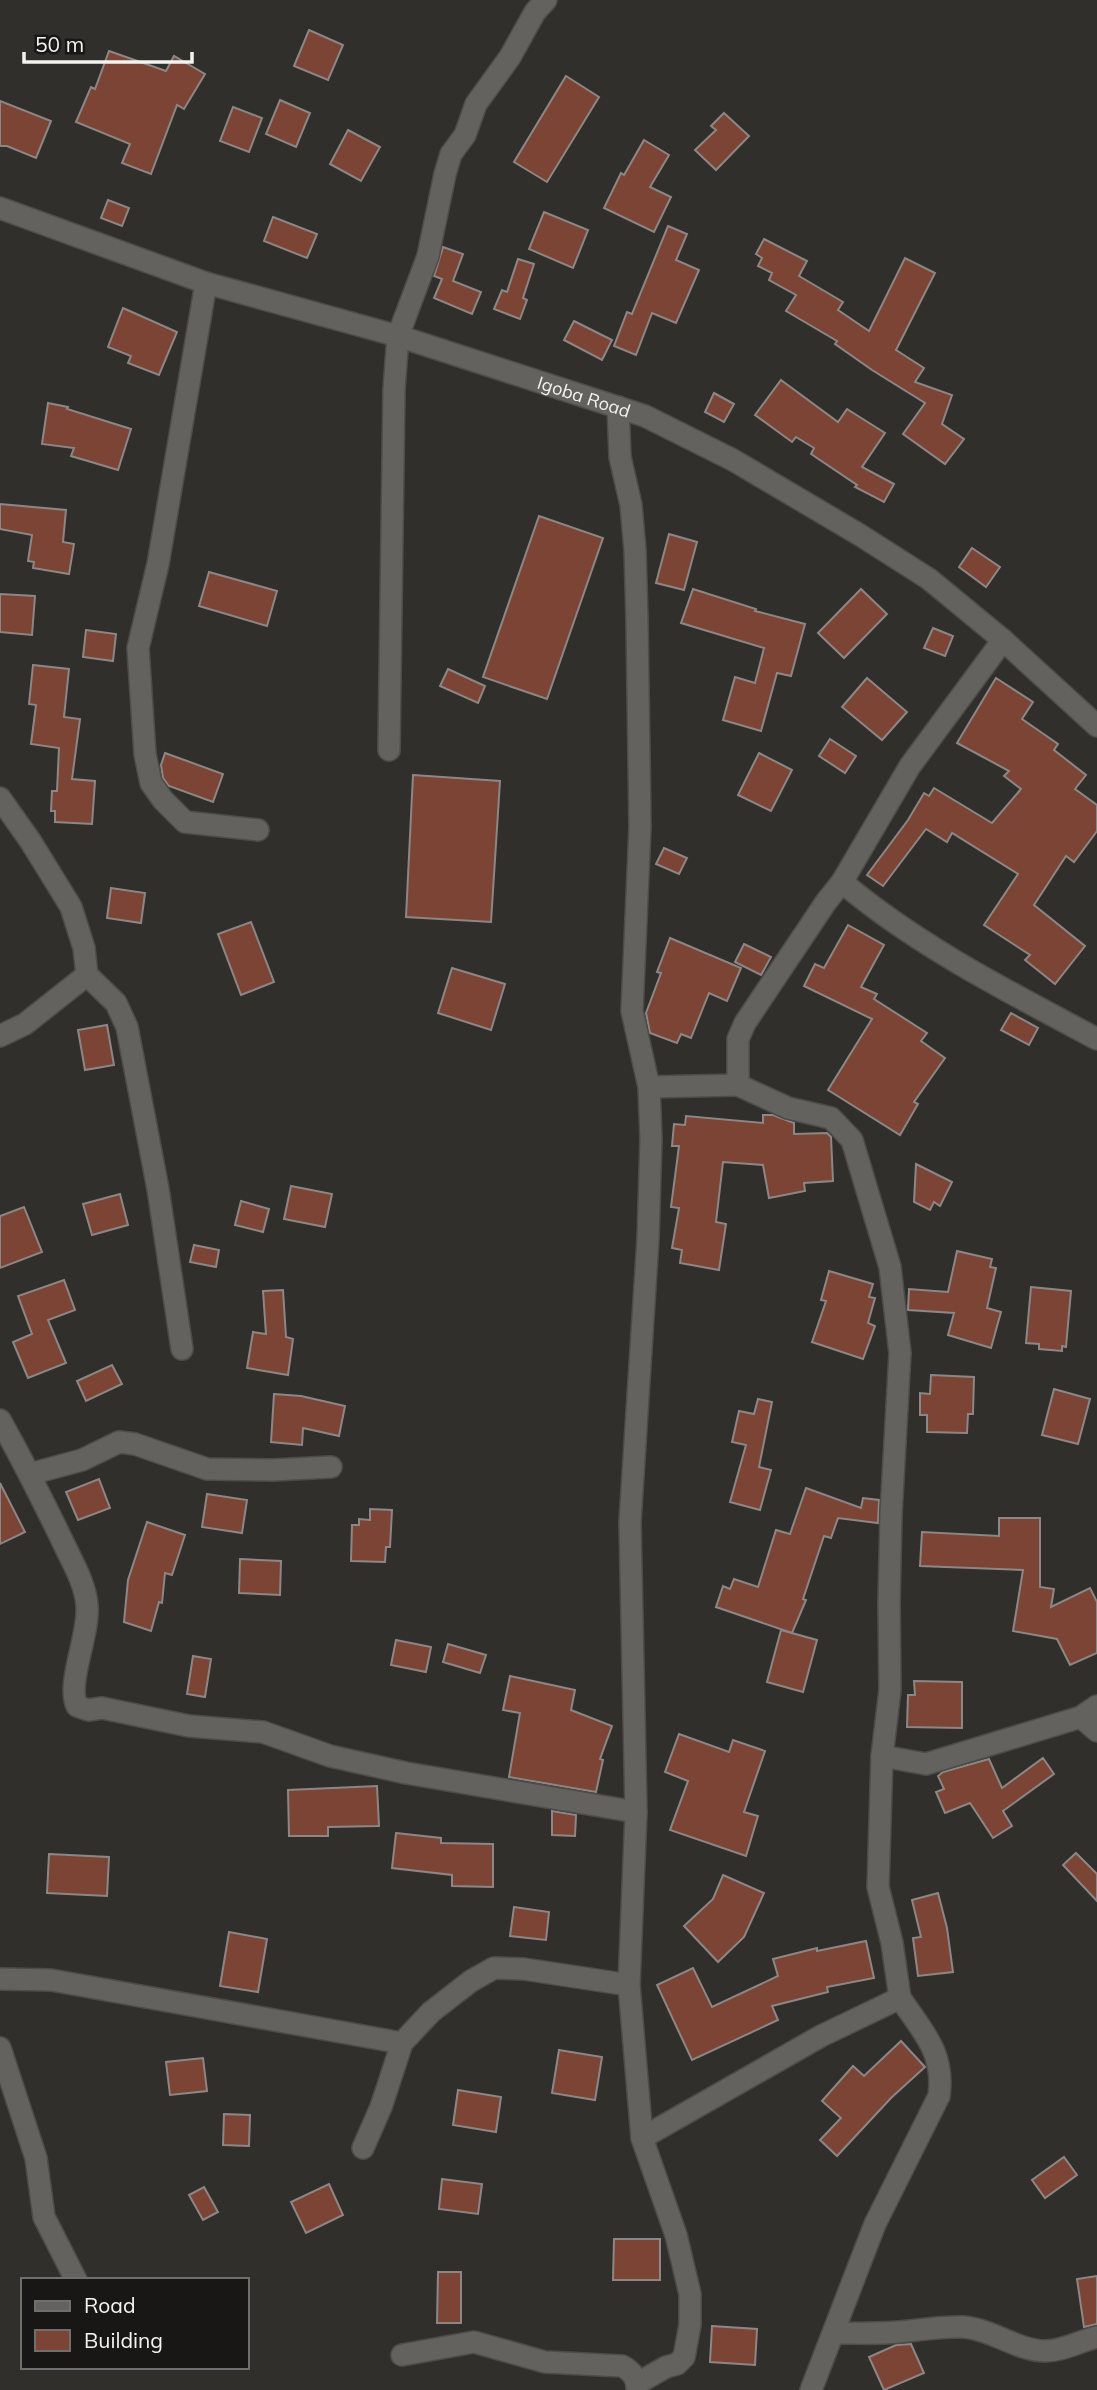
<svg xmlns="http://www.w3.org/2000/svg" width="1097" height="2390" viewBox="0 0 1097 2390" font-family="Mulish,sans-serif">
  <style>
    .building { fill: #7c4434; stroke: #8c8786; stroke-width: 2 }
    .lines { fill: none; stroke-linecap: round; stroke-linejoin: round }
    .street-casing { stroke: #4d4c49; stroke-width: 24 }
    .secondary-casing { stroke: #4d4c49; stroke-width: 24 }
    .street { stroke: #63625e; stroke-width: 21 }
    .secondary { stroke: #63625e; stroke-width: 21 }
    .labels { text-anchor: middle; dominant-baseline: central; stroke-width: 6; stroke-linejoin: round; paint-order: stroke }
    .street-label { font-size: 18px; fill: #f4f3f0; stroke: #181716 }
  </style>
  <rect width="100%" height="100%" fill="#302f2c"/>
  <g class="building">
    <polygon points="309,30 343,45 328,80 294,66"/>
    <polygon points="109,51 166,71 174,56 205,74 184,109 177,105 151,174 122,163 130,144 76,122 91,87 95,89"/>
    <polygon points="566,76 599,97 547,182 514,162"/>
    <polygon points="280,100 310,113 296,147 266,134"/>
    <polygon points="0,101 51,121 36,158 7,146 0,146"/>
    <polygon points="233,107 262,118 249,152 220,141"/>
    <polygon points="724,113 749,136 716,170 695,150 716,130 711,126"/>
    <polygon points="348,130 380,147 361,181 330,164"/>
    <polygon points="644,140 669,155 650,187 671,197 654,232 604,208 621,173 624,175"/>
    <polygon points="108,200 129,208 122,226 101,218"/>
    <polygon points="544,212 588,230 573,268 529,249"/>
    <polygon points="273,217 317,234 307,258 264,241"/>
    <polygon points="668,226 687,234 676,260 699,270 676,323 652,313 636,355 614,346 627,312 632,314"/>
    <polygon points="764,239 807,261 799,276 843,302 838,310 869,331 905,258 935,273 896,350 924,368 915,382 952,395 942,424 964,439 945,464 903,434 925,403 872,370 835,344 837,341 786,311 796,295 769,280 772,273 758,266 762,258 756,254"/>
    <polygon points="443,247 463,254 453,281 481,292 472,314 434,298 442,279 434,276"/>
    <polygon points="518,259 534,264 523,298 527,300 520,319 494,309 502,290 507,292"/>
    <polygon points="123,308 177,332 159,375 128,363 131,356 108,347"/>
    <polygon points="574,321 612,340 602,360 564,340"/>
    <polygon points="781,380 838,422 847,409 885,433 862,467 894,484 884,502 855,487 857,485 811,454 814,448 796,437 792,442 755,415"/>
    <polygon points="714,393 734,404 724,422 705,412"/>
    <polygon points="48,403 68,407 67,409 131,429 118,470 71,456 74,448 42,444"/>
    <polygon points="0,504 66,510 63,542 74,544 69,574 33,568 34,562 28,561 32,535 0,529"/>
    <polygon points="539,516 603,538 547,699 483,677"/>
    <polygon points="669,534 697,542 684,590 656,583"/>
    <polygon points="972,548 1000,567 986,587 959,567"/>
    <polygon points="209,572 277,591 267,626 199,606"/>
    <polygon points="693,589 756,609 755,611 805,624 791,676 777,673 761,731 723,720 735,677 755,683 764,648 681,623"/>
    <polygon points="861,589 887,614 844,658 818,633"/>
    <polygon points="0,594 35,596 32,635 0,632"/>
    <polygon points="933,628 953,636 945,656 924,648"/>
    <polygon points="86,630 116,634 113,661 83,657"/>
    <polygon points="33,665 69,669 64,717 80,719 72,779 95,781 92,824 55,822 55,811 51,811 52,791 57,791 59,748 31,744 36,705 29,704"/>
    <polygon points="448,669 485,686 478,703 440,686"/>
    <polygon points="867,678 907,712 882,740 842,707"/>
    <polygon points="996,678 1033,702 1022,719 1058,744 1054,750 1086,775 1075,789 1097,805 1097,831 1074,862 1066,856 1034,905 1085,946 1055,984 1025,960 1030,955 984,925 1018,874 952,833 947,842 926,829 883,886 867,875 908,820 924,793 929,796 934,788 992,823 1021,789 1004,776 1009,771 957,743"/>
    <polygon points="830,739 856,756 845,773 819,756"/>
    <polygon points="165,753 223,774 213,802 169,786 163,778 161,765"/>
    <polygon points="759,753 792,770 771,811 738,795"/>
    <polygon points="413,775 500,781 491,922 406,917"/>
    <polygon points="664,848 687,858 679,874 656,864"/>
    <polygon points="111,888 145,893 141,923 107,918"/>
    <polygon points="251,922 274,982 241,995 218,934"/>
    <polygon points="848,925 884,945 861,987 877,994 874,999 927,1033 921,1041 945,1058 914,1102 918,1104 900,1135 828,1090 872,1019 804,986 815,964 824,968"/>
    <polygon points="670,938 741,968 727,1001 709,993 691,1038 681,1034 677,1043 650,1033 646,1013 661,973 657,972"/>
    <polygon points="744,944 771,957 761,975 735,962"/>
    <polygon points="452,968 505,984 491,1030 438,1013"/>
    <polygon points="1011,1013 1038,1028 1029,1045 1001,1030"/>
    <polygon points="107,1025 114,1065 85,1070 78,1030"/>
    <polygon points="763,1115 773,1115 794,1123 794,1134 827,1133 831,1137 833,1181 804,1183 805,1191 769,1198 763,1165 723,1162 716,1222 726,1224 719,1270 680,1263 682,1250 672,1248 679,1208 671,1207 679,1146 672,1146 674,1124 685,1125 686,1116 763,1123"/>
    <polygon points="916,1164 952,1182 940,1206 934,1202 930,1210 914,1202"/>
    <polygon points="291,1186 332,1194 325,1227 284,1219"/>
    <polygon points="120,1194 128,1225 92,1235 83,1204"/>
    <polygon points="241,1201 269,1209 263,1232 235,1225"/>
    <polygon points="24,1207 42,1252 0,1268 0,1216"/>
    <polygon points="194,1245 219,1250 216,1267 190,1262"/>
    <polygon points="957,1251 992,1259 990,1267 996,1268 987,1308 1001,1312 991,1348 948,1335 954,1313 908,1310 909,1289 948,1292"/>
    <polygon points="829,1271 873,1284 869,1297 875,1298 868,1323 875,1326 863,1359 812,1342 826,1301 821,1300"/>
    <polygon points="64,1280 75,1310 48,1320 66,1363 28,1378 13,1342 32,1334 18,1296"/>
    <polygon points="1031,1287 1071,1291 1066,1347 1062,1346 1062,1351 1039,1349 1039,1344 1026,1343"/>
    <polygon points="283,1290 286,1337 293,1339 288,1375 247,1368 253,1332 266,1334 263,1291"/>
    <polygon points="112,1365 122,1384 86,1401 77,1381"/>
    <polygon points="931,1375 974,1377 973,1414 968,1414 967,1433 927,1432 927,1415 920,1415 920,1393 930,1394"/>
    <polygon points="1054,1389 1090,1399 1078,1444 1042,1435"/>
    <polygon points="274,1394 301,1396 345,1406 339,1436 303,1428 302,1445 271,1442"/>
    <polygon points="758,1399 772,1402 759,1467 771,1470 760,1510 730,1502 746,1445 732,1442 739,1411 754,1414"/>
    <polygon points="99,1479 110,1508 78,1520 66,1492"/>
    <polygon points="0,1483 25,1532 0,1544"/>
    <polygon points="806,1488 861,1508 863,1498 879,1500 878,1523 838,1518 831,1538 824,1536 803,1599 806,1600 792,1633 716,1607 723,1586 730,1589 734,1579 758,1587 776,1530 790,1534"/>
    <polygon points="207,1494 247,1500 242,1533 202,1527"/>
    <polygon points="370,1509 392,1510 390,1547 386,1547 385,1562 351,1561 352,1525 359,1525 359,1519 370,1520"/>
    <polygon points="999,1518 1040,1518 1040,1587 1054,1589 1051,1607 1090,1588 1097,1602 1097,1653 1070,1665 1057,1639 1013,1631 1023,1570 920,1566 922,1532 999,1536"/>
    <polygon points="147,1522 185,1535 172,1575 165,1573 162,1603 159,1602 151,1631 124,1622 128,1580"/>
    <polygon points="240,1559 281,1561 280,1595 239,1593"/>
    <polygon points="781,1630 817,1640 803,1692 767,1682"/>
    <polygon points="396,1640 431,1647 426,1672 391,1665"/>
    <polygon points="448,1644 486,1655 480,1673 443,1662"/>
    <polygon points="193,1656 211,1659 205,1697 187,1694"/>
    <polygon points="510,1676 575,1690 571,1710 612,1726 600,1759 603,1760 596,1792 509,1777 520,1713 503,1710"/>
    <polygon points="914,1681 962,1682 962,1728 907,1727 908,1695 915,1695"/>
    <polygon points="679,1734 729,1752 733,1740 765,1751 744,1812 758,1816 746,1856 670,1830 688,1781 665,1772"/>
    <polygon points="1043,1758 1054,1774 1003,1811 1012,1826 993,1838 970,1803 945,1813 936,1792 944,1789 938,1776 943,1772 989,1759 1002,1788"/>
    <polygon points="377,1786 379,1826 328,1827 328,1836 289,1836 288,1790"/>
    <polygon points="552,1811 576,1815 575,1836 552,1835"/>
    <polygon points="396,1833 441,1838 441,1843 493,1844 493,1887 452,1886 452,1875 392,1868"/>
    <polygon points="1076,1853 1097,1874 1097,1901 1063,1865"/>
    <polygon points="49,1854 109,1857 107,1896 47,1893"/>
    <polygon points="723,1875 764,1893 744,1937 718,1962 684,1926 713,1899"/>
    <polygon points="938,1893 947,1928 953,1972 918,1976 913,1938 921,1937 912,1900"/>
    <polygon points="514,1907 549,1912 546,1940 510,1936"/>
    <polygon points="229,1932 267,1939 258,1992 220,1986"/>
    <polygon points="866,1941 874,1978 827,1987 828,1992 772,2006 778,2020 692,2060 657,1985 693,1968 712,2007 778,1976 773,1959 817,1948 817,1951"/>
    <polygon points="901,2041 925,2067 891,2098 837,2156 820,2140 841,2118 822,2101 853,2066 864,2076"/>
    <polygon points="559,2050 602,2057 595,2100 552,2093"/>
    <polygon points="203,2058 207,2091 170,2095 166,2062"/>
    <polygon points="458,2090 501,2097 496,2132 453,2125"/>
    <polygon points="224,2114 250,2115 249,2146 223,2145"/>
    <polygon points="1064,2157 1077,2175 1045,2198 1032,2180"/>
    <polygon points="442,2179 482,2184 478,2214 439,2209"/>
    <polygon points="329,2184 343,2215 306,2233 291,2202"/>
    <polygon points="204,2187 218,2212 203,2220 189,2195"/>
    <polygon points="614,2239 660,2239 660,2280 613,2280"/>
    <polygon points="438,2272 461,2272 461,2323 437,2323"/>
    <polygon points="1097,2276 1097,2324 1084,2327 1077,2279"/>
    <polygon points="712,2326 757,2329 755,2365 710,2362"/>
    <polygon points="911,2344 924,2373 884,2390 869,2357 896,2345"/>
  </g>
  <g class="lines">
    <defs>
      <g id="street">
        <polyline points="206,283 158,564 138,648 145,754 151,783 163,800 185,822 258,830"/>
        <polyline points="618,407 620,457 631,505 635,550 637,620 640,827 632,1011 649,1087 651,1139 648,1239 630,1522 636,1812 629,1985 642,2138 676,2235 690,2294 690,2325 684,2357 677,2364 666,2367 638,2383"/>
        <polyline points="389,750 394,389 398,336 428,256 445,174 451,154 465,135 476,104 510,57 535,12 546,0"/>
        <polyline points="0,798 31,842 71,907 84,948 87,975 116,1003 127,1027 158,1189 182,1349"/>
        <path d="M 842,882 C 916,945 1011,993 1097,1039"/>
        <polyline points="0,1036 25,1024 87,975"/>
        <polyline points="649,1087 738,1085"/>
        <path d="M 0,1420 C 22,1459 42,1499 62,1540 C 71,1560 85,1582 87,1605 C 90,1633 66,1684 77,1706 L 88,1710 L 102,1708 L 189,1726 L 263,1732 L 330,1756 L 406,1773 L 636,1812"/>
        <polyline points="30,1474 82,1460 119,1442 135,1444 207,1469 273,1470 331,1467"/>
        <polyline points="1081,1717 1097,1731"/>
        <polyline points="882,1756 926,1764 1081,1717 1097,1706"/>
        <polyline points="0,1979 51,1980 402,2043"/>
        <polyline points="0,2048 36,2158 44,2217 76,2280"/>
        <polyline points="642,2138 821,2036 900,1998 892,1943 878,1887 882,1756 890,1690 889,1603 891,1514 900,1353 890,1267 852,1140 831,1118 788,1108 738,1085 738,1039 745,1023 826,902 842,882 910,766 1003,640"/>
        <polyline points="363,2148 381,2107 402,2043 431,2012 471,1981 494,1968 524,1969 629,1985"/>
        <path d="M 834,2333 C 856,2333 878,2334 899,2332 C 921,2330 941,2326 963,2327 C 992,2329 1018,2351 1045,2351 C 1063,2351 1080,2341 1097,2337"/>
        <path d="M 402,2355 L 474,2342 L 545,2362 L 622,2366 C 632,2371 638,2379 637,2390"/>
        <path d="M 811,2390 L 875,2224 L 939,2096 C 945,2053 923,2032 900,1998"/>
      </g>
      <g id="secondary">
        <path id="s1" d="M 0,208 L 206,283 L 398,336 L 645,416 L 733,460 L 860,535 L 929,579 L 1003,640 L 1097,726"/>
      </g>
    </defs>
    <use href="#street" class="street-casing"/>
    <use href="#secondary" class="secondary-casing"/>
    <use href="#street" class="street"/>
    <use href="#secondary" class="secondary"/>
  </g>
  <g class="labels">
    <g class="street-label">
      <text stroke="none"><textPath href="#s1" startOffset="614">Igoba Road</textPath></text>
    </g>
  </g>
  <rect x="21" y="2278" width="228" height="91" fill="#181716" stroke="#706f6d" stroke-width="2"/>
  <rect x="35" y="2301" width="35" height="10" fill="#63625e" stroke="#706f6d" stroke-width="2"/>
  <text x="84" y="2313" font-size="21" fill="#f4f3f0">Road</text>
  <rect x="35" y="2330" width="35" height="21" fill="#7c4434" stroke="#706f6d" stroke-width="2"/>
  <text x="84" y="2348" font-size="21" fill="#f4f3f0">Building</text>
  <path d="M24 52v10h168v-10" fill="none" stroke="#f4f3f0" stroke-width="3.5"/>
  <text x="35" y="52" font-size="21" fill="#f4f3f0" stroke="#181716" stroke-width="5" paint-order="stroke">50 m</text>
</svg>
